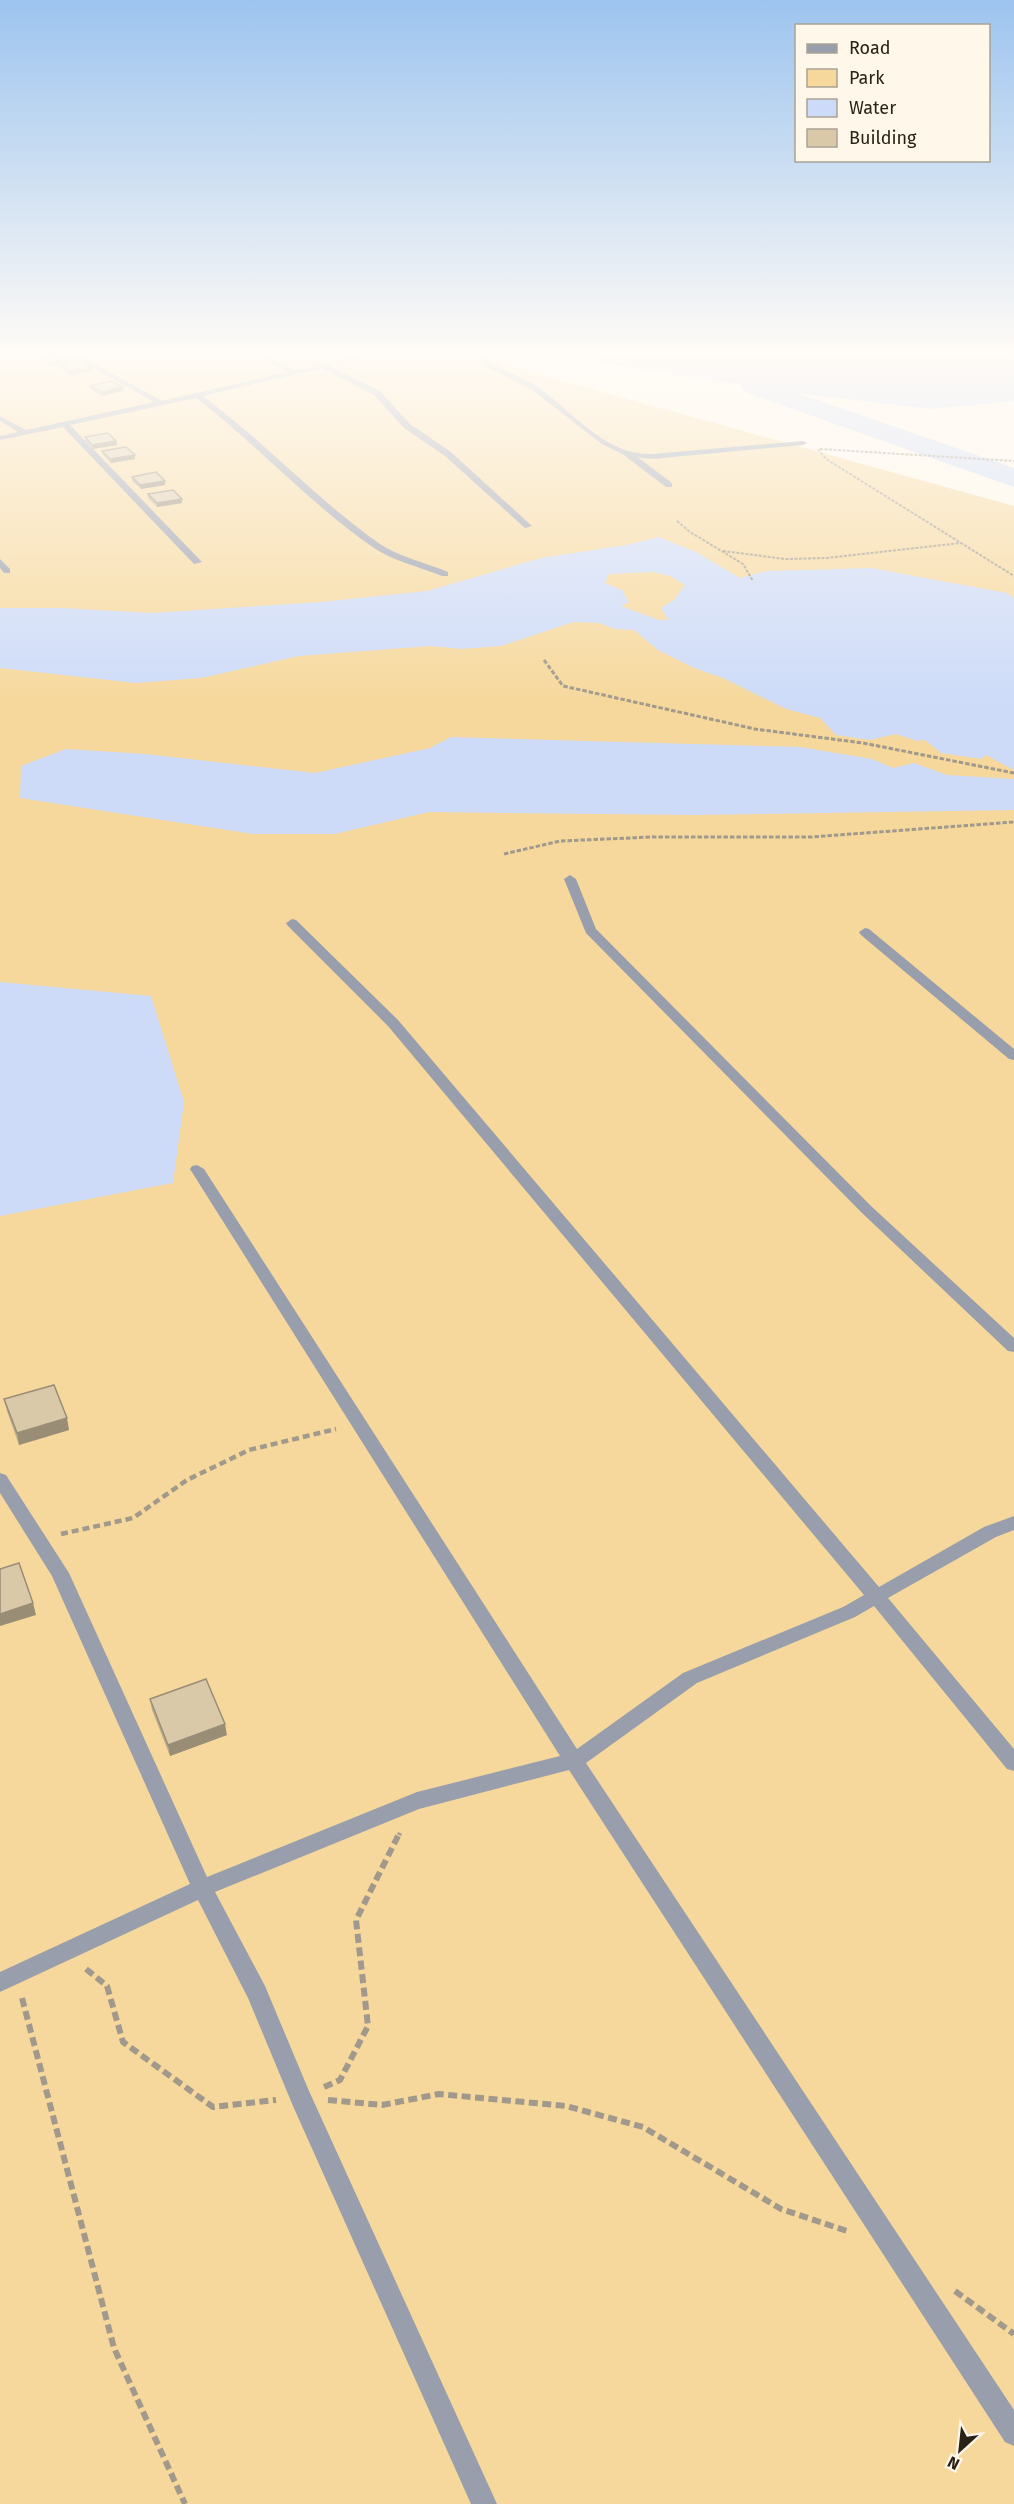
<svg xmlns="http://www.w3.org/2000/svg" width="1014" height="2504" viewBox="0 0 1014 2504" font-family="'Fira Sans',sans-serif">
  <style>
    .green { fill: #f6d89c }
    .water { fill: #cddbf9; fill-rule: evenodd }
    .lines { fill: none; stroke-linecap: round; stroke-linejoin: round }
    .river { fill: #cddbf9; fill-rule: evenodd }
    .path-far3 { stroke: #a0998c; stroke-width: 2; stroke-dasharray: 3 1.5; stroke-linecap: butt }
    .path-far2 { stroke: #a0998c; stroke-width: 3; stroke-dasharray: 4.5 2; stroke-linecap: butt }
    .path-far1 { stroke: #a0998c; stroke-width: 4.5; stroke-dasharray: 7 4; stroke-linecap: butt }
    .path { stroke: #a0998c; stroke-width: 6; stroke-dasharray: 9 4.5; stroke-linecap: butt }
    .service { fill: #989eac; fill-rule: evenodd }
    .minor { fill: #989eac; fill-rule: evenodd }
    .wall { fill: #bbad91 }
    .shaded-wall { fill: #998d76 }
    .building { fill: #dac9a9; stroke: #998d76; stroke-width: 1.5 }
  </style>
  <rect width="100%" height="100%" fill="#fef7ea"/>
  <polygon class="green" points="0,356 490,356 483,359 1014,506 1014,2504 0,2504"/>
  <g class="water">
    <polygon points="588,356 1014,356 1014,401 930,409 797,393 600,363"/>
    <path d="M 659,537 L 696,552 L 740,578 L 767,571 L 871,568 L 1007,593 L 1014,598 L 1014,770 L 986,755 L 981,759 L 941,753 L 925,740 L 917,741 L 896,734 L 870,740 L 836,735 L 820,718 L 786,709 L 723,678 L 694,668 L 658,650 L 634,630 L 615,629 L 599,623 L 573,622 L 501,646 L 461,649 L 430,646 L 299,656 L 201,678 L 136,683 L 0,668 L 0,608 L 61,608 L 152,613 L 320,602 L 427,591 L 541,558 L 626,545 ZM 653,572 L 670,576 L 685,585 L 674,600 L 661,608 L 668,620 L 659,620 L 621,606 L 629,602 L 622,590 L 605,583 L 609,574 Z"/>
    <polygon points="451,737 800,747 872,759 893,768 914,763 947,775 1014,779 1014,810 693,815 429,812 335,834 253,834 20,798 21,766 66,749 145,754 315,773 430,748"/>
    <polygon points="0,982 151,996 184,1102 173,1183 0,1216"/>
  </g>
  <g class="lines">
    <polygon class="river" points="754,378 1014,468 1014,487 744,392 740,386 744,380"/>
    <g class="path-far3">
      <polyline points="818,449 826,459 1014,576"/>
      <polyline points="820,449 1014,461"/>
      <polyline points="677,521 690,532 743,564 753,581"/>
      <polyline points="723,551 785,559 827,558 960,543"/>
    </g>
    <g class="path-far2">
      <polyline points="544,660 563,686 755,729 863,743 1014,773"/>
      <polyline points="504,854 560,841 652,837 811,837 1014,822"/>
    </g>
    <g class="path-far1">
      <polyline points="61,1534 133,1518 187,1480 249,1450 336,1429"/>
      <polyline points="399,1835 400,1833"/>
    </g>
    <g class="path">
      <polyline points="86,1969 107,1986 123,2042 213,2107 276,2100"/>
      <polyline points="22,1998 114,2348 185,2504"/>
      <polyline points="324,2087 340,2080 368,2026 356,1920 399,1834"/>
      <polyline points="328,2100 382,2105 439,2094 566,2106 643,2127 781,2209 850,2232"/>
      <polyline points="955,2291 1014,2334"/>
    </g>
    <polygon class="service" points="625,452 631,452 672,483 672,487 666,487 625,456"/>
    <g class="minor">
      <path d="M 72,356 L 80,356 L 162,401 L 288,372 L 257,356 C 271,356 283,369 297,370 C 317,370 344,356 367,356 L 330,366 L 380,391 L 410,424 L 451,452 L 532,526 L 525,528 L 445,456 L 404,428 L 374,395 L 322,368 L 203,396 C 265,442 317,500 380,544 C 399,557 427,563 448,572 L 448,576 L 442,576 C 420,567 393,561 374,548 C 310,504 258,445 196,398 L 70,425 L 202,562 L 194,564 L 63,427 L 0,440 L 0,436 L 18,432 L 0,421 L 0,416 L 26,430 L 154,402 Z"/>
      <path d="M 476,356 L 484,356 C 498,371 519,374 535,385 C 571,409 604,456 652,454 L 803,441 L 807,443 L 803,445 L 652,459 L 626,456 L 602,444 L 532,390 L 489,368 Z"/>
      <polygon points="0,559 10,569 10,573 4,573 0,568"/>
      <polygon points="570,875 576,879 596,929 871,1206 1014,1338 1014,1352 1008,1351 861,1212 586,933 564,879"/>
      <polygon points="292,919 296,920 398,1020 879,1587 984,1527 1014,1516 1014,1530 996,1537 888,1598 1014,1749 1014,1771 1007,1769 874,1606 855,1617 697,1683 586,1763 1014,2410 1014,2446 1005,2442 569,1770 419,1809 215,1892 265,1986 309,2091 497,2504 471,2504 293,2106 248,1998 198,1900 0,1992 0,1972 190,1884 52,1576 0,1493 0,1473 6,1475 69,1573 207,1877 417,1792 560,1756 190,1169 192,1166 197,1165 204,1169 577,1749 683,1673 843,1607 864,1595 388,1026 288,926 286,923"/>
      <polygon points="865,928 869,929 1014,1049 1014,1060 1009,1059 861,935 859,932"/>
    </g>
  </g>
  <g class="wall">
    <polygon points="41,356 72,357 72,361 52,366 41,360"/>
    <polygon points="60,365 92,371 71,375 60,369"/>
    <polygon points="90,386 123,387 123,391 102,396 91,390"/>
    <polygon points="85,437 117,445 93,449 85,441"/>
    <polygon points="102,451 135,459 111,463 103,455"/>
    <polygon points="132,477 165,485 141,489 132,481"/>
    <polygon points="148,494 182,503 157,507 148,498"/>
    <polygon points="4,1399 69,1430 19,1445 7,1411"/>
    <polygon points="150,1699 227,1735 170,1756 152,1710"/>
  </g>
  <g class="shaded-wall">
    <polygon points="72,357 72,361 52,366 51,362"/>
    <polygon points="91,367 92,371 71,375 71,371"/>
    <polygon points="123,387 123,391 102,396 102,392"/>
    <polygon points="116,441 117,445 93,449 92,445"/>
    <polygon points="135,455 135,459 111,463 110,459"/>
    <polygon points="165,481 165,485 141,489 140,485"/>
    <polygon points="182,499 182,503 157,507 157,503"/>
    <polygon points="67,1418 69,1430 19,1445 17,1433"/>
    <polygon points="33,1603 36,1615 0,1626 0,1614"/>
    <polygon points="225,1724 227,1735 170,1756 168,1745"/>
  </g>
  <g class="building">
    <polygon points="41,356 68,356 72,357 51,362"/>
    <polygon points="80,361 91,367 71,371 60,365"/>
    <polygon points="111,381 123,387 102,392 90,386"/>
    <polygon points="108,433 116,441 92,445 85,437"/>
    <polygon points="126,447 135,455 110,459 102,451"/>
    <polygon points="156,472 165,481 140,485 132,477"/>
    <polygon points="173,490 182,499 157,503 148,494"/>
    <polygon points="54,1385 67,1418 17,1433 4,1399"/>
    <polygon points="19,1563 33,1603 0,1614 0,1569"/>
    <polygon points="206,1679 225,1724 168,1745 150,1699"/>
  </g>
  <linearGradient id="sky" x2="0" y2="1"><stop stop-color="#9dc4ef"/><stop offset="0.5" stop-color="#fffbf6"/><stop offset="1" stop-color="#fffbf6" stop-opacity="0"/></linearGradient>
  <rect width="1014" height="706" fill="url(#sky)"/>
  <rect x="795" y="24" width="195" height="138" fill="#fef7ea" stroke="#a9a295" stroke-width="1.5"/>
  <rect x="807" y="44" width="30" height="9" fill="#989eac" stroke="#a9a295" stroke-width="1.5"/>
  <text x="849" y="54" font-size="18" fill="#292216">Road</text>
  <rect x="807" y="69" width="30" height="18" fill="#f6d89c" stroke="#a9a295" stroke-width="1.5"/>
  <text x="849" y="84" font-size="18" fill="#292216">Park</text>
  <rect x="807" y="99" width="30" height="18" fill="#cddbf9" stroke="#a9a295" stroke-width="1.5"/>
  <text x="849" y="114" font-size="18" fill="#292216">Water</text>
  <rect x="807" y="129" width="30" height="18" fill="#dac9a9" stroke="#a9a295" stroke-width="1.5"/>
  <text x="849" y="144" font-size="18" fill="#292216">Building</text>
  <g transform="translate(960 2450) rotate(207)" stroke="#fef7ea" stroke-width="4.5" paint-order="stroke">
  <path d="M0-4.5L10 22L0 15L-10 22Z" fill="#292216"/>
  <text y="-9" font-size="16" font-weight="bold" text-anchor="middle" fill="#292216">N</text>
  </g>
</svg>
